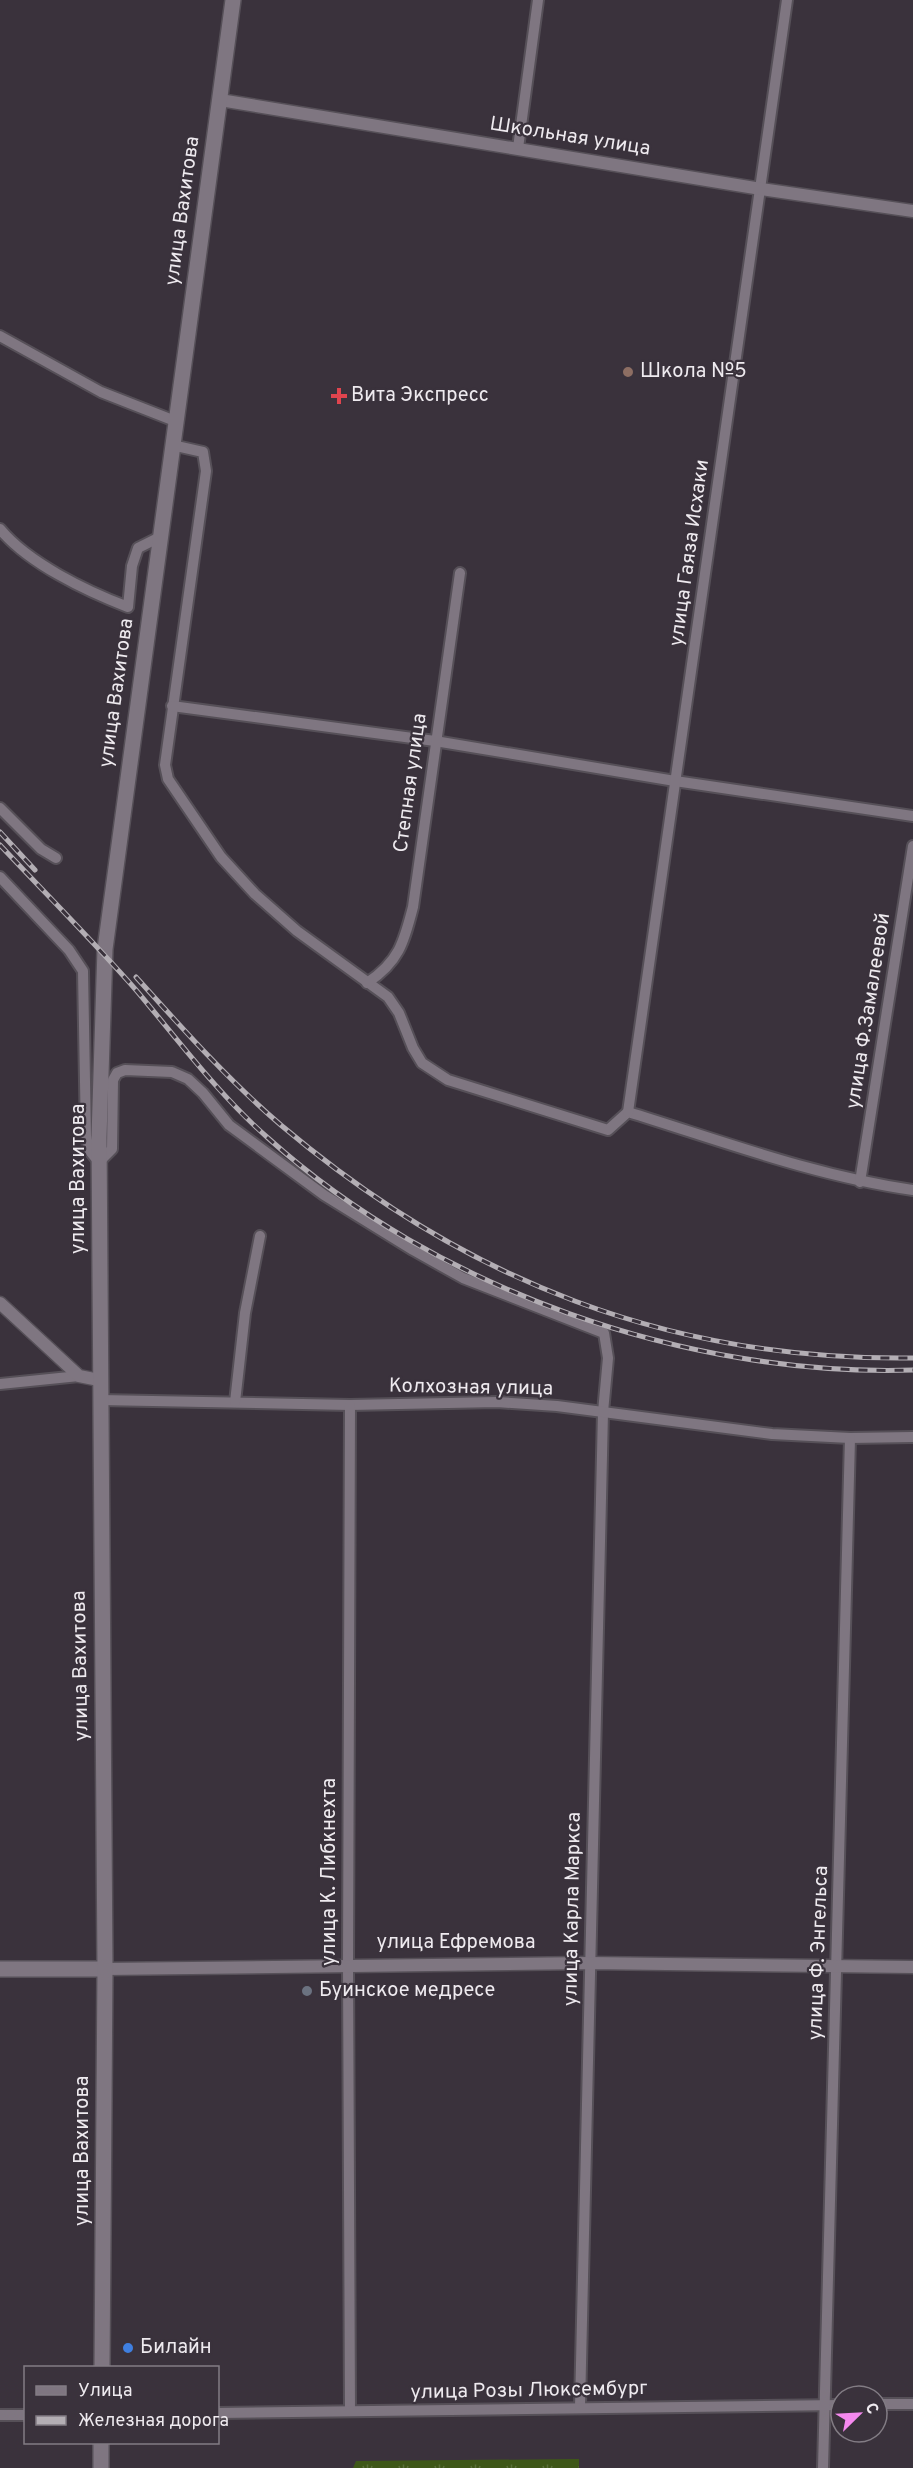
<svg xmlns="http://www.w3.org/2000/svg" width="913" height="2468" viewBox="0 0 913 2468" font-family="Overpass,sans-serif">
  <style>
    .grass { fill: url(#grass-tufts) }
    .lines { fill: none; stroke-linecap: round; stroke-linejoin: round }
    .minor-casing { stroke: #565058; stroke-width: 14 }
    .tertiary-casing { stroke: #565058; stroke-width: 15 }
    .secondary-casing { stroke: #565058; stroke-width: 18 }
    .minor { stroke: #7f7681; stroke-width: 10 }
    .tertiary { stroke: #7f7681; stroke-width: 12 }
    .secondary { stroke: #7f7681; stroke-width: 15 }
    .rail-casing { stroke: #b3aeb4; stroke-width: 5 }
    .rail { stroke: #3a323c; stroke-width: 3; stroke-dasharray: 9; stroke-linecap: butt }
    .education-dot { fill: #8d6e63; stroke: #3a323c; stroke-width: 2 }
    .health-dot { fill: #e0444e; stroke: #3a323c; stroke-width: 2 }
    .worship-dot { fill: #6b7280; stroke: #3a323c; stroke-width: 2 }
    .shop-dot { fill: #3f7fe0; stroke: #3a323c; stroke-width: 2 }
    .labels { text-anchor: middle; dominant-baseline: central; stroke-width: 4.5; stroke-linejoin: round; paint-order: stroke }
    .street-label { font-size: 20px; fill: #eeeaef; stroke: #3a323c }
    .poi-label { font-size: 20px; fill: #eeeaef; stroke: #3a323c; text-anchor: start }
  </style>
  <defs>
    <pattern id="grass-tufts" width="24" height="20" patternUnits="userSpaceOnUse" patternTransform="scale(1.5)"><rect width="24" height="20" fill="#3e5718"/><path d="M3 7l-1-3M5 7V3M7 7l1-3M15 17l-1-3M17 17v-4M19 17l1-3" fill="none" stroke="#5a6f3a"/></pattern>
  </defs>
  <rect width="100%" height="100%" fill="#3a323c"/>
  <polygon class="grass" points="579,2459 579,2468 353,2468 356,2461"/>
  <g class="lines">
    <defs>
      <g id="minor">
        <polyline points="518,148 538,0"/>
        <polyline points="0,336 101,392 175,421"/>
        <path d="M 172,445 L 203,452 L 206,471 L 165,765 L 168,779 L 221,857 L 255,894 L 297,931 L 388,997 L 399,1013 L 413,1048 L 422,1063 L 448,1080 L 608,1130 L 628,1112 C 722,1141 815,1176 913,1190"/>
        <path d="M 0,529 C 28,563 86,591 128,607 L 132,566 L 138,548 L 160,537"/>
        <polyline points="172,706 435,741 675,781 913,816"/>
        <polyline points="0,808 41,849 56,858"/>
        <polyline points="0,877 69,950 83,971 86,1136 89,1150 99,1162 112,1149 113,1080 117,1073 125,1070 172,1072 188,1079 203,1093 229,1125 324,1195 413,1250 463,1278 604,1333 608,1358 603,1412 580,2407"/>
        <path d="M 367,983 C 399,962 404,942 413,907 L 460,573"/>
        <polyline points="628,1112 787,0"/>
        <polyline points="860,1182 913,846"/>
        <polyline points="0,1384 79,1376"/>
        <polyline points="100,1400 350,1405 497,1402 557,1406 772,1434 850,1438 913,1437"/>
        <polyline points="235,1402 245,1313 260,1236"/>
        <polyline points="350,1405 348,1965 350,2411"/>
        <polyline points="877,2404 913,2404"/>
        <polyline points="218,2413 841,2405"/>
        <polyline points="0,2415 26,2415"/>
        <polyline points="823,2468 850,1438"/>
      </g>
      <g id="tertiary">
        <polyline points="220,100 761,189 913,211"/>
        <polyline points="0,1303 79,1376 99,1380"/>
        <polyline points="105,1969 589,1963 913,1967"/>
      </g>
      <g id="secondary">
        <polyline points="0,1969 105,1969"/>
        <polyline points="102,2368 105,1969 99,1137 105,949 233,0"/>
        <polyline points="101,2468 101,2442"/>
      </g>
    </defs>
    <use href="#minor" class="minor-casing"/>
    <use href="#tertiary" class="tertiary-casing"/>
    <use href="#secondary" class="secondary-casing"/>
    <use href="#minor" class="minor"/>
    <use href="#tertiary" class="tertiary"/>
    <use href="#secondary" class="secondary"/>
    <defs>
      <g id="rail">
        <polyline points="0,832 35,870"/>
        <path d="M 0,845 C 45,893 92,940 136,990 C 179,1041 218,1094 268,1138 C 437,1290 687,1377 913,1370"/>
        <path d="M 136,977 C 182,1028 229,1081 282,1126 C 466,1281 670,1361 913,1358"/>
      </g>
    </defs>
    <use href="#rail" class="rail-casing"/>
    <use href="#rail" class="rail"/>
  </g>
  <circle class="education-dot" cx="628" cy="372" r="6"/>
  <path class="health-dot" d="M336 387h6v6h6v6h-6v6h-6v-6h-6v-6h6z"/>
  <circle class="worship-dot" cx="307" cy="1991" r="6"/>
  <circle class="shop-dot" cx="128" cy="2348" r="6"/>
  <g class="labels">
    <g class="street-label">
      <text transform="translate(570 137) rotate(9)">Школьная улица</text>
      <text transform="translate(183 211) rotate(-82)">улица Вахитова</text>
      <text transform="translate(690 553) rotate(-82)">улица Гаяза Исхаки</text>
      <text transform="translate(117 693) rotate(-82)">улица Вахитова</text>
      <text transform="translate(411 783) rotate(-82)">Степная улица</text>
      <text transform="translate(869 1011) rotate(-81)">улица Ф.Замалеевой</text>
      <text transform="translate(79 1179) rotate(-90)">улица Вахитова</text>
      <text transform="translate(471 1388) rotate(1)">Колхозная улица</text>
      <text transform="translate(81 1666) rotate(-91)">улица Вахитова</text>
      <text transform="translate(330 1872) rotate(-90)">улица К. Либкнехта</text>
      <text transform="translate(573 1909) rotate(-89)">улица Карла Маркса</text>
      <text x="456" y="1943">улица Ефремова</text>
      <text transform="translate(819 1953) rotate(-88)">улица Ф. Энгельса</text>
      <text transform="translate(83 2151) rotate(-90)">улица Вахитова</text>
      <text transform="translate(529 2391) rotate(-1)">улица Розы Люксембург</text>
    </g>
    <g class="poi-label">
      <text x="640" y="372">Школа №5</text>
      <text x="351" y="396">Вита Экспресс</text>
      <text x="319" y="1991">Буинское медресе</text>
      <text x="140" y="2348">Билайн</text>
    </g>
  </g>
  <rect x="24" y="2366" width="195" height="78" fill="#3a323c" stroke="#827c84" stroke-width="1.5"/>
  <rect x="36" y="2386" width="30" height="9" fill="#7f7681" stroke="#827c84" stroke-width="1.5"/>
  <text x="78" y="2396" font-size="18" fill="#eeeaef">Улица</text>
  <rect x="36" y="2416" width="30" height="9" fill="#b3aeb4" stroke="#827c84" stroke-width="1.5"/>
  <text x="78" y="2426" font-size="18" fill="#eeeaef">Железная дорога</text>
  <g transform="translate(859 2414) rotate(66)"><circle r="28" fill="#3a323c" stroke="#827c84" stroke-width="1.5"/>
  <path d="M0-4.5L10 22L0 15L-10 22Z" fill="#f589ef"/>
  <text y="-9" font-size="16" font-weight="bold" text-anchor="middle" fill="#eeeaef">С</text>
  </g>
</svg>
